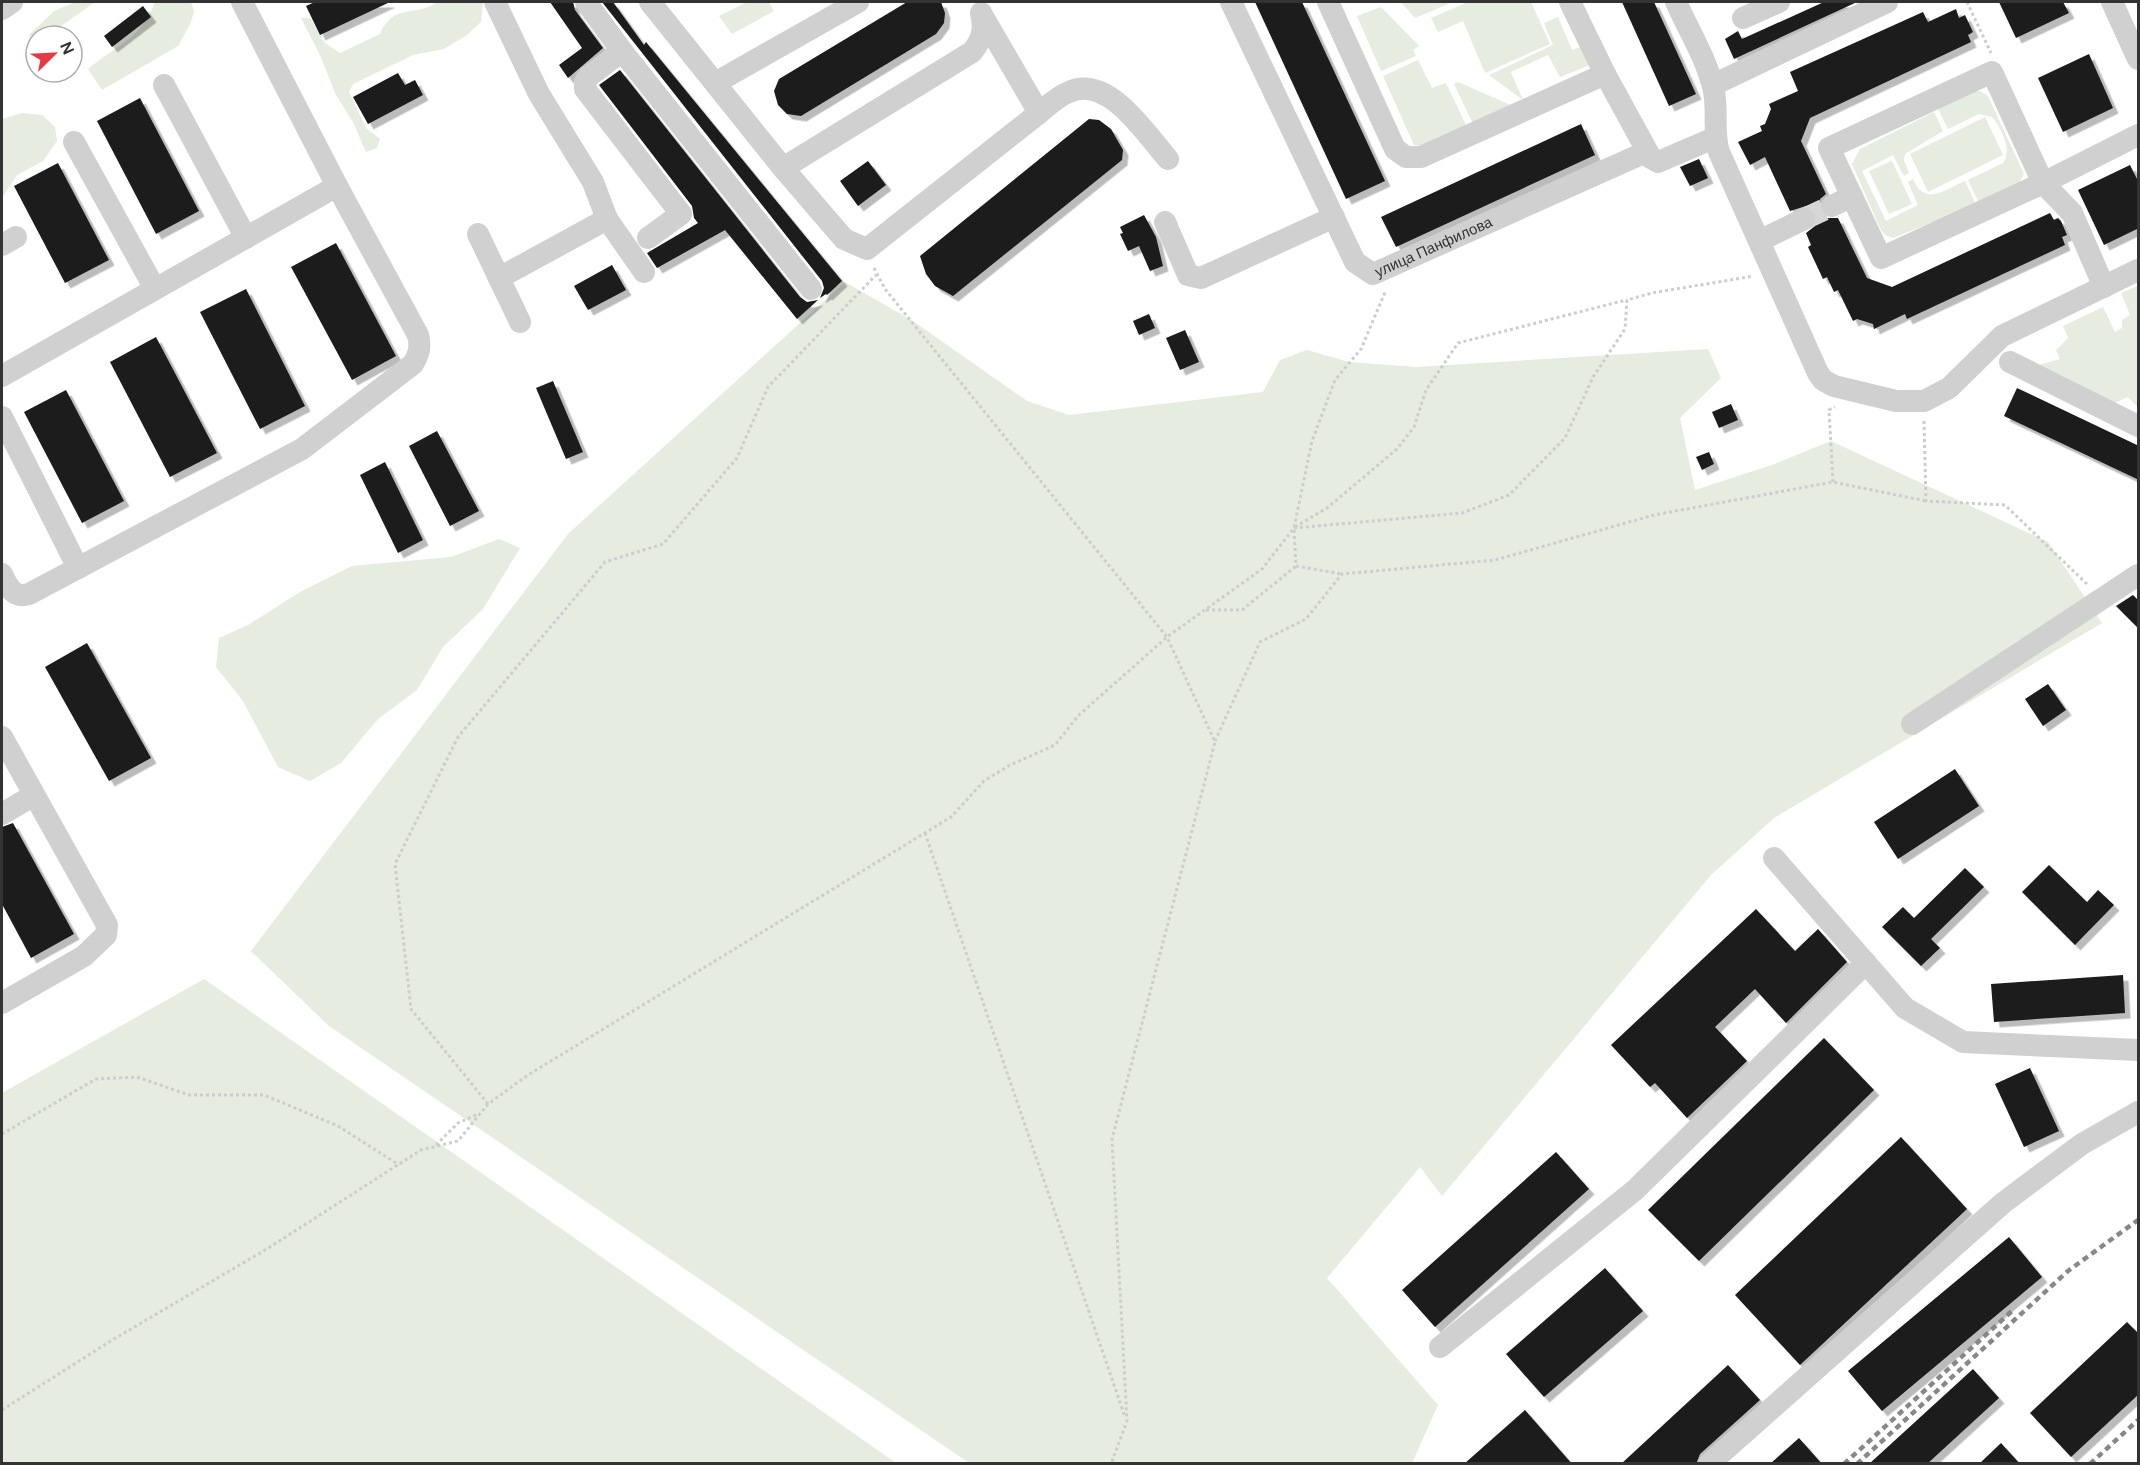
<svg xmlns="http://www.w3.org/2000/svg" width="2140" height="1465" viewBox="0 0 2140 1465" font-family="'DM Sans',sans-serif">
  <style>
    .green { fill: #e6ecdf }
    .building { fill: #1a1a1a; filter: url(#shadow) }
    .lines { fill: none; stroke-linecap: round; stroke-linejoin: round }
    .minor-tunnel { stroke: #d6d6d6; stroke-width: 22; stroke-dasharray: 22 11; stroke-linecap: butt }
    .path { stroke: #cdcdcd; stroke-width: 3; stroke-dasharray: 3 3; stroke-linecap: butt }
    .minor { stroke: #d0d0d0; stroke-width: 22 }
    .rail { stroke: #888; stroke-width: 4.5; stroke-dasharray: 6 4.5; stroke-linecap: butt }
    .labels { text-anchor: middle; dominant-baseline: central; stroke-width: 6; stroke-linejoin: round; paint-order: stroke }
    .street-label { font-size: 15px; fill: #333; stroke: #fff }
  </style>
  <defs>
    <filter id="shadow"><feDropShadow dx="5.5" dy="5.5" stdDeviation="0" flood-color="#0004"/></filter>
  </defs>
  <rect width="100%" height="100%" fill="#fff"/>
  <g class="green">
    <polygon points="75,2 95,2 47,36 36,36 36,41 31,42 29,35 54,11"/>
    <path d="M 155,2 L 191,2 L 194,11 L 191,22 L 178,46 L 102,90 L 88,69 C 117,45 142,38 155,2 Z"/>
    <path d="M 437,2 L 483,2 L 481,22 L 467,35 L 444,49 L 413,55 L 353,84 L 349,92 L 366,128 L 380,139 L 377,148 L 366,152 L 353,122 L 336,95 L 320,55 L 301,18 L 310,18 L 325,43 L 340,53 L 380,34 C 394,2 415,18 437,2 Z"/>
    <polygon points="747,2 769,2 774,11 732,34 719,16"/>
    <polygon points="1401,2 1453,2 1415,18"/>
    <polygon points="1468,2 1531,2 1550,44 1485,73 1463,21 1438,32 1431,18"/>
    <polygon points="1381,7 1419,46 1413,50 1416,56 1381,71 1357,16"/>
    <polygon points="1558,17 1572,50 1584,46 1590,65 1560,77 1548,55 1511,72 1523,100 1489,75 1553,45 1544,23"/>
    <polygon points="1418,60 1432,88 1446,83 1467,127 1422,146 1414,145 1383,76"/>
    <polygon points="1458,82 1513,106 1473,124 1454,84"/>
    <path d="M 1974,91 L 1980,91 L 1988,96 L 2024,174 L 2018,185 L 1979,203 L 1968,180 L 2003,163 C 2013,150 2001,128 1992,117 L 1979,114 L 1948,129 L 1938,109 Z"/>
    <path d="M 1934,112 L 1943,131 L 1905,154 L 1904,160 L 1909,173 L 1904,176 L 1893,155 L 1862,171 L 1886,221 L 1918,205 L 1908,182 L 1913,179 C 1925,207 1944,190 1965,181 L 1976,205 L 1893,238 L 1885,235 L 1880,228 L 1852,164 L 1860,149 Z"/>
    <polygon points="22,113 42,115 55,127 57,141 43,161 17,175 2,198 2,119"/>
    <polygon points="1985,117 2003,155 1928,192 1910,154"/>
    <polygon points="1892,161 1912,204 1889,214 1869,171"/>
    <polygon points="845,282 913,321 1027,401 1069,415 1263,392 1280,360 1307,350 1349,362 1416,367 1708,349 1721,378 1680,418 1695,490 1772,465 1831,441 2048,542 2102,623 1774,818 1711,875 1442,1196 1420,1167 1327,1278 1438,1405 1412,1463 969,1463 329,1026 251,951 568,534"/>
    <polygon points="2138,286 2138,407 2128,397 2110,405 2080,392 2075,382 2039,365 2060,359 2056,350 2068,338 2063,326 2103,307 2115,332 2122,328 2122,320 2130,315 2121,293"/>
    <polygon points="499,539 520,548 483,609 443,647 417,690 378,719 341,763 310,781 278,767 243,701 216,667 219,638 248,625 300,592 352,566 451,557"/>
    <polygon points="204,979 896,1463 2,1463 2,1093"/>
  </g>
  <g class="building">
    <polygon points="315,2 390,2 320,35 306,6"/>
    <polygon points="550,2 573,2 575,10 603,48 568,78 559,65 582,48"/>
    <polygon points="602,2 613,2 644,45 646,42 842,281 827,295 826,294 820,298 824,288 822,281"/>
    <polygon points="907,2 941,2 945,13 944,23 936,34 801,116 787,114 778,105 774,91 779,79"/>
    <polygon points="1255,2 1302,2 1385,181 1346,199"/>
    <polygon points="1622,2 1654,2 1696,94 1669,106"/>
    <polygon points="1824,2 1857,2 1734,59 1725,39 1738,31 1742,39"/>
    <polygon points="1999,2 2063,2 2069,13 2016,38"/>
    <polygon points="143,6 151,17 112,47 104,36"/>
    <polygon points="1956,9 1959,18 1965,15 1973,32 1968,35 1971,42 1810,118 1801,141 1826,194 1820,199 1820,211 1825,218 1838,218 1867,278 1892,287 2050,213 2054,220 2058,218 2061,221 2067,235 2062,237 2065,245 1907,319 1905,314 1874,329 1873,324 1857,319 1853,321 1838,290 1834,292 1827,277 1823,279 1808,247 1811,245 1806,233 1815,226 1816,213 1806,206 1790,211 1765,157 1750,165 1738,142 1762,131 1760,126 1765,124 1771,109 1769,104 1798,91 1790,72 1923,12 1928,22"/>
    <polygon points="2089,54 2113,108 2063,132 2038,78"/>
    <polygon points="620,70 800,297 807,302 818,300 797,319 725,230 657,268 647,253 698,223 694,218 692,206 599,85"/>
    <polygon points="398,73 405,85 415,80 423,95 368,124 353,97"/>
    <polygon points="140,98 199,211 156,234 97,121"/>
    <polygon points="1089,119 1099,120 1111,129 1123,150 1122,160 953,296 935,286 926,274 920,256"/>
    <polygon points="1581,124 1595,155 1396,247 1381,217"/>
    <polygon points="1699,159 1708,178 1690,186 1680,167"/>
    <polygon points="868,161 886,185 858,206 840,181"/>
    <polygon points="58,163 109,260 65,283 14,186"/>
    <polygon points="2130,165 2139,183 2139,228 2104,245 2078,190"/>
    <polygon points="1144,215 1156,237 1163,266 1150,271 1139,246 1128,251 1120,234 1123,233 1120,227"/>
    <polygon points="336,243 396,356 352,380 291,267"/>
    <polygon points="612,265 626,290 588,310 574,286"/>
    <polygon points="246,289 305,406 260,429 200,312"/>
    <polygon points="1149,314 1155,328 1139,335 1133,321"/>
    <polygon points="1185,330 1199,362 1180,370 1166,338"/>
    <polygon points="156,337 217,453 170,477 110,362"/>
    <polygon points="553,381 583,452 566,459 536,388"/>
    <polygon points="2017,388 2139,446 2139,480 2004,416"/>
    <polygon points="66,390 124,501 82,523 24,412"/>
    <polygon points="1731,404 1738,420 1719,428 1712,412"/>
    <polygon points="437,431 479,511 450,526 409,446"/>
    <polygon points="1709,452 1714,464 1702,470 1696,457"/>
    <polygon points="385,462 423,540 398,553 360,475"/>
    <polygon points="2133,595 2139,601 2139,629 2116,606"/>
    <polygon points="87,643 151,758 109,781 45,667"/>
    <polygon points="2048,684 2066,710 2043,726 2025,699"/>
    <polygon points="1955,769 1979,806 1898,859 1874,822"/>
    <polygon points="13,823 74,934 31,958 2,904 2,827"/>
    <polygon points="2049,865 2087,902 2098,890 2114,905 2075,945 2022,892"/>
    <polygon points="1965,868 1984,887 1931,939 1940,948 1921,966 1882,927 1903,907 1914,918"/>
    <polygon points="1756,909 1795,951 1818,929 1847,962 1786,1023 1755,989 1715,1027 1747,1061 1687,1118 1655,1083 1650,1087 1611,1045"/>
    <polygon points="2123,975 2125,1013 1994,1022 1991,984"/>
    <polygon points="1824,1038 1874,1090 1699,1261 1648,1210"/>
    <polygon points="2030,1068 2059,1131 2024,1147 1995,1084"/>
    <polygon points="1901,1137 1967,1209 1800,1365 1735,1295"/>
    <polygon points="1556,1152 1589,1189 1435,1327 1402,1290"/>
    <polygon points="2009,1237 2042,1277 1882,1411 1848,1371"/>
    <polygon points="1605,1268 1643,1311 1544,1397 1506,1354"/>
    <polygon points="2127,1322 2139,1334 2139,1394 2071,1457 2030,1413"/>
    <polygon points="1728,1365 1760,1400 1700,1454 1696,1464 1621,1464"/>
    <polygon points="1973,1369 1999,1398 1927,1464 1869,1464"/>
    <polygon points="1525,1410 1572,1464 1464,1464"/>
    <polygon points="1799,1438 1822,1464 1770,1464"/>
    <polygon points="2001,1443 2020,1464 1979,1464"/>
  </g>
  <g class="lines">
    <polyline class="minor-tunnel" points="1804,219 1832,206"/>
    <g class="path">
      <polyline points="1967,2 1991,53"/>
      <polyline points="874,268 885,289 1167,637 1215,742 1112,1139 1127,1421 1111,1464"/>
      <polyline points="1924,421 1926,501 2005,505 2089,586"/>
      <polyline points="1833,482 1829,410 1835,407"/>
      <polyline points="1295,527 1327,508 1397,449 1414,427 1426,390 1458,343 1626,300"/>
      <polyline points="1294,528 1462,513 1509,495 1565,438 1593,377 1625,329 1627,300 1652,293 1754,276"/>
      <polyline points="1294,530 1296,566 1342,574"/>
      <polyline points="1206,610 1242,610 1296,566"/>
      <polyline points="1215,741 1260,642 1306,619 1342,574 1495,560 1654,515 1833,482 1926,501"/>
      <polyline points="925,833 1125,1417"/>
      <polyline points="488,1104 411,1009 395,864 458,737 605,562 663,544 737,458 768,387 876,275"/>
      <polyline points="2,1134 96,1079 137,1077 189,1095 264,1095 338,1126 399,1165"/>
      <polyline points="436,1145 458,1123 478,1114"/>
      <polyline points="2,1410 109,1342 270,1247 421,1150 458,1141 488,1104 528,1075 951,817 984,781 1010,765 1055,745 1078,716 1167,637 1262,569 1294,528 1312,441 1335,380 1361,349 1386,290"/>
    </g>
    <g class="minor">
      <polyline points="495,2 539,94 593,182 607,219"/>
      <polyline points="586,2 622,51 811,289"/>
      <polyline points="650,2 783,168 844,239 867,249 1039,113 982,15"/>
      <path id="s1" d="M 1231,2 L 1355,262 L 1373,274 L 1646,152"/>
      <polyline points="1328,2 1395,149 1406,157 1421,157 1605,74"/>
      <polyline points="1570,2 1605,74 1651,158 1658,162 1714,138"/>
      <path d="M 1676,2 C 1688,29 1706,58 1713,87 C 1719,109 1712,130 1719,152 L 1818,373 L 1823,380 L 1834,386 L 1896,401 L 1924,401 L 1949,388 L 2002,336 L 2138,270"/>
      <polyline points="2112,2 2138,59"/>
      <polyline points="2,9 12,2"/>
      <polyline points="1743,18 1779,2"/>
      <polyline points="622,51 588,77 585,82 585,89 681,214 648,238"/>
      <polyline points="715,83 858,2"/>
      <polyline points="164,85 246,238"/>
      <polyline points="1713,85 1887,2"/>
      <path d="M 1039,113 C 1048,106 1058,96 1069,92 C 1108,74 1145,133 1168,159"/>
      <polyline points="74,142 155,289"/>
      <path d="M 783,168 L 972,52 C 982,40 985,29 981,13"/>
      <polyline points="1832,206 1852,196"/>
      <polyline points="1165,222 1188,275 1201,278 1334,217"/>
      <polyline points="478,234 520,322"/>
      <polyline points="1759,241 1804,219"/>
      <polyline points="2,245 16,237"/>
      <polyline points="499,278 607,219 644,272"/>
      <polyline points="2104,287 2072,213 2043,183 1992,72 1829,148 1881,258 2043,183 2138,135"/>
      <polyline points="2010,362 2138,426"/>
      <polyline points="2,376 337,186"/>
      <polyline points="2,417 78,568"/>
      <path d="M 2,574 C 8,587 14,599 29,594 L 302,449 L 413,364 C 419,354 421,347 418,335 L 337,186 L 242,2"/>
      <polyline points="1912,724 2138,575"/>
      <polyline points="2,737 107,925 106,935 84,956 2,1003"/>
      <polyline points="2,814 34,795"/>
      <polyline points="1774,858 1905,1008 1963,1042 2138,1050"/>
      <polyline points="1440,1347 1635,1190 1866,963"/>
      <polyline points="1709,1464 2003,1203 2082,1144 2138,1112"/>
    </g>
    <g class="rail">
      <polyline points="1844,1464 2012,1311"/>
      <polyline points="1857,1464 2068,1271 2138,1220"/>
      <polyline points="2090,1464 2138,1420"/>
    </g>
  </g>
  <g class="labels">
    <g class="street-label">
      <text stroke="none"><textPath href="#s1" startOffset="376">улица Панфилова</textPath></text>
    </g>
  </g>
  <rect width="2140" height="1465" fill="none" stroke="#333333" stroke-width="6"/>
  <g transform="translate(54 54) rotate(66)"><circle r="28" fill="#ffffff" stroke="#adadad" stroke-width="1.5"/>
  <path d="M0-4.5L10 22L0 15L-10 22Z" fill="#e63946"/>
  <text y="-9" font-size="16" font-weight="bold" text-anchor="middle" fill="#333333">N</text>
  </g>
</svg>
